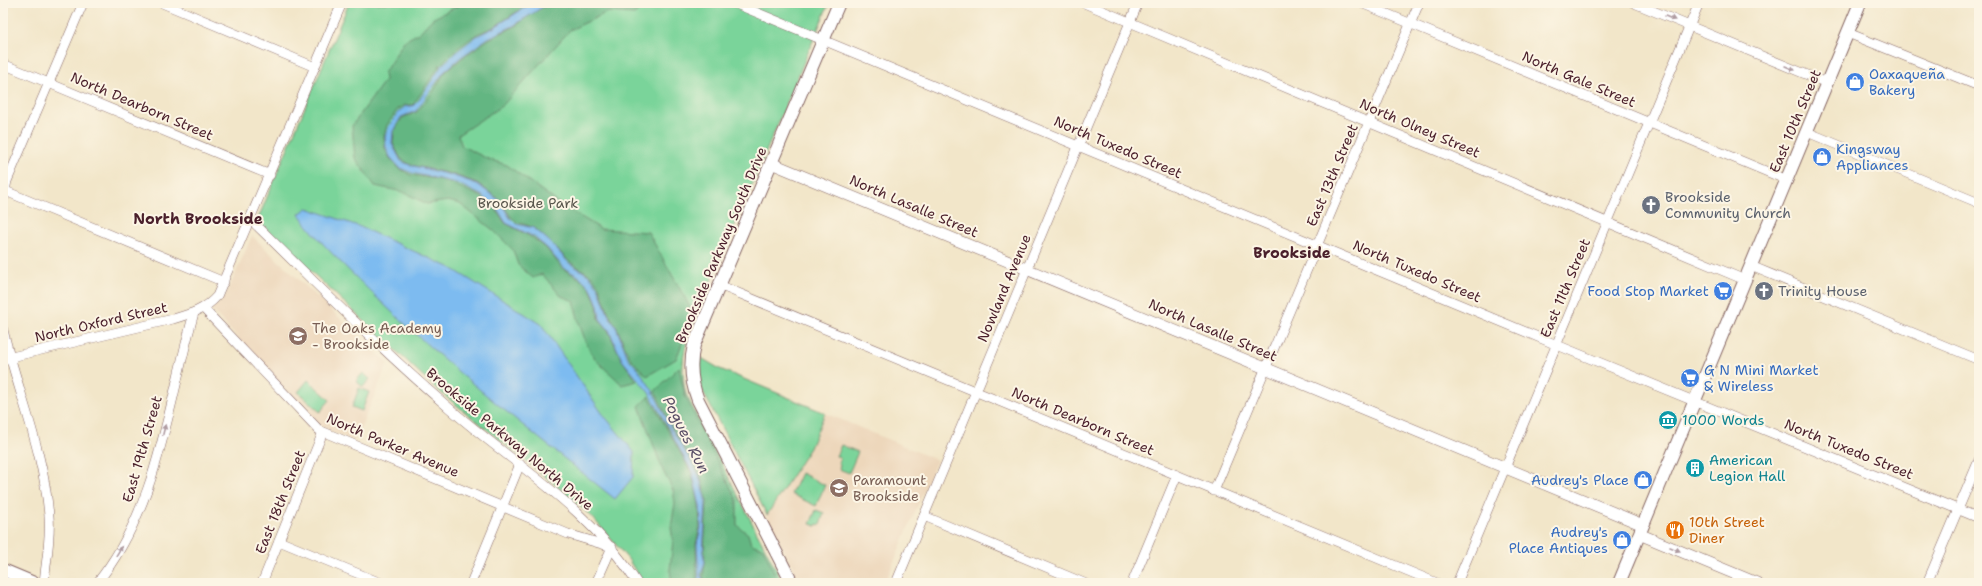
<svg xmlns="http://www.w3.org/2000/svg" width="1982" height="586" viewBox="0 0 1982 586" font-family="'Shantell Sans',sans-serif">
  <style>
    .built { fill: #edd7bb }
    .green { fill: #7ad49a; stroke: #627a62 }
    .forest { fill: #63b682; stroke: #566a56 }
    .water { fill: #7dbbf0; stroke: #646d8e }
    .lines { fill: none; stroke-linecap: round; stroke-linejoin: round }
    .minor-casing { stroke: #856562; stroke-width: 10 }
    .tertiary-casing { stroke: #856562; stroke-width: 12 }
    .secondary-casing { stroke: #856562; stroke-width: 14 }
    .minor { stroke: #fff; stroke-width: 9 }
    .tertiary { stroke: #fff; stroke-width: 11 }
    .secondary { stroke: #fff; stroke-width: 12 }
    .oneway { fill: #ae9aa0 }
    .labels { text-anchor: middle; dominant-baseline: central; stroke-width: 4; stroke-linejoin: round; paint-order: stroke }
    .shop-label { font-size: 14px; fill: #366cbe; stroke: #fcf5e5; text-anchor: start }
    .street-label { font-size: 14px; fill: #4a1f2b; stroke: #fcf5e5 }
    .worship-label { font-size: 14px; fill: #5b616d; stroke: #fcf5e5; text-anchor: start }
    .park-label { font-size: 14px; fill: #58554c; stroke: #fcf5e5 }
    .education-label { font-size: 14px; fill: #785e54; stroke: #fcf5e5; text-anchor: start }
    .culture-label { font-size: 14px; fill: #0d838f; stroke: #fcf5e5; text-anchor: start }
    .food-label { font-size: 14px; fill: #c56008; stroke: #fcf5e5; text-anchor: start }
    .neighbourhood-label { font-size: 15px; font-weight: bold; fill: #4a1f2b; stroke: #fcf5e5 }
    .water-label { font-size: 15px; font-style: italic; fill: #594e66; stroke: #fcf5e5 }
  </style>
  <rect width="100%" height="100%" fill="#fcf5e5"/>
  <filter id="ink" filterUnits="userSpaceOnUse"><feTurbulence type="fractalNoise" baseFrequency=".025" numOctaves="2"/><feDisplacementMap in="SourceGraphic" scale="8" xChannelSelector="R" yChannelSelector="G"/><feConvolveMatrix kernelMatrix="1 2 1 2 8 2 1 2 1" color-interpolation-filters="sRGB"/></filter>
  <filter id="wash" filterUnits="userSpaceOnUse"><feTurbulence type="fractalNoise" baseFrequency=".012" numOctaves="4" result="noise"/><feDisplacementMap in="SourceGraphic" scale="16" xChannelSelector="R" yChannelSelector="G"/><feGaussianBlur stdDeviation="0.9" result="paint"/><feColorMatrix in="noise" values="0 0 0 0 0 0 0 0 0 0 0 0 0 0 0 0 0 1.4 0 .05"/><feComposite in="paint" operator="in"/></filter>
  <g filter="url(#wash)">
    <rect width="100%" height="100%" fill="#f2e6c9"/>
    <g class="built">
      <polygon points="252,236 388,363 355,441 319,426 212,310 225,297"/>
      <polygon points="698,356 720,369 937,460 885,583 801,583 701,388"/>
    </g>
    <g class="green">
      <path d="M 349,3 L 829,3 L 689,334 C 682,355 681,373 686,394 L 783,583 L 643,583 L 628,559 L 593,518 L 563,491 L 439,391 L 257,221 Z"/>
      <polygon points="698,356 720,369 825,413 810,448 767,515 701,388 697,373"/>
      <polygon points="363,373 370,379 363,387 356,381"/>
      <polygon points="308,380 330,400 320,412 298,392"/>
      <polygon points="359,388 369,392 362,411 352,407"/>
      <polygon points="841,445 858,452 849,473 839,469 840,465 838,463 840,457 836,456"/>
      <polygon points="801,473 825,485 816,506 791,494"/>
      <polygon points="816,510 824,513 820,525 817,524 816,526 810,524"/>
    </g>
    <g class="forest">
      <path d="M 463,3 L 530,3 L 494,27 L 477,34 L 454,51 L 440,65 L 413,105 L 405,105 L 397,110 L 387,125 L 384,136 L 385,148 L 389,157 L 400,169 L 411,175 L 443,180 L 480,196 L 497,211 L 505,223 L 533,238 L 546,248 L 563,269 L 579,278 L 590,288 L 597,305 L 599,319 L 608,330 L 622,360 L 637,381 L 622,385 C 615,377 607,371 600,364 C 586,351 577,318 574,301 L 561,296 L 542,274 L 533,278 L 518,265 L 513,250 L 493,230 L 460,204 L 448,201 L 427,204 L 403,192 L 375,186 L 355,158 L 352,126 L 385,80 L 384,73 L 404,41 L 419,33 L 432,19 Z"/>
      <polygon points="551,3 648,3 634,14 608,12 570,30 503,105 458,135 462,146 488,159 507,165 560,204 601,229 648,232 694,314 676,359 647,376 630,358 616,326 609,314 599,286 592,276 570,262 535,228 517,222 511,217 500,200 477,183 451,174 411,165 401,159 393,144 394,132 402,118 417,112 433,92 444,73 462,58 489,39 514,27 532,13"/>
      <polygon points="679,367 685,396 737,500 737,525 748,534 751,544 763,548 779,583 705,583 703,576 705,562 704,551 707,502 700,474 673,429 655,391"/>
      <polygon points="649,396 691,472 696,490 699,505 700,527 696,544 697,583 672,583 670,570 673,540 671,528 675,503 673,490 663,471 639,406"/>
    </g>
    <g class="water">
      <polygon points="532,3 549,3 513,26 488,38 461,57 444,72 416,111 401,117 393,131 392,144 401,161 410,165 451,175 477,184 499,200 510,218 516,224 534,228 549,241 569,263 590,276 598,287 608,314 616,327 628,358 639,370 653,391 672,430 699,475 706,502 703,553 705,562 701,575 704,583 699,583 697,544 701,528 700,506 692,472 650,394 622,360 609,330 600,319 598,305 591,288 580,277 564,268 547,248 534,237 506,223 498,210 481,195 456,183 412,173 400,168 390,157 386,148 385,137 389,126 398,112 406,106 413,106 419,100 442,65 456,52 477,36 493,28"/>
      <path d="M 307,208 L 358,226 L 451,268 L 541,324 L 602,413 L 634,452 L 633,477 L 615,499 C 532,432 447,367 371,292 C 346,267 319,243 299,214 Z"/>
    </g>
  </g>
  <g filter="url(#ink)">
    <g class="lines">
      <defs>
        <g id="minor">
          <polyline points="162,3 315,67"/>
          <polyline points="734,3 1557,345 1979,518"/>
          <polyline points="1084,3 1745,280"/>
          <polyline points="1361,3 1787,180"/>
          <polyline points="1634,3 1827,83"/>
          <polyline points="1848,33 1979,86"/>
          <polyline points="3,64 270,175"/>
          <polyline points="1807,132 1979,203"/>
          <polyline points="3,190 224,282"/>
          <polyline points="3,200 7,181 83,3"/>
          <path d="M 251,220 C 316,283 379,348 448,407 C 513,464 590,508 637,583"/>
          <polyline points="1751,266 1979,360"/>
          <polyline points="719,285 1437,583"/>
          <polyline points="204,309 319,430 568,534 612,547 596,583"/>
          <path d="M 3,330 C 18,392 44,452 49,516 C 51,539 46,561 44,583"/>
          <path d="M 3,359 L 173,319 C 190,314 205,310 217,296 L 342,3"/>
          <polyline points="1214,491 1419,3"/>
          <polyline points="924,516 1084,583"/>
          <polyline points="279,541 381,583"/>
          <path d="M 97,583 C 158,508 168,404 194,313"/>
          <polyline points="262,583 323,432"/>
          <polyline points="471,583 520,464"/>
          <polyline points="896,583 1138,3"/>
          <polyline points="1132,583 1177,475"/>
          <polyline points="1457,583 1699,3"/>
          <polyline points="1927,583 1979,460"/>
        </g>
        <g id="tertiary">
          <polyline points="771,163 1643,525"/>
          <polyline points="1639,534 1757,583"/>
        </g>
        <g id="secondary">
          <polyline points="3,570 34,583"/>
          <path d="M 792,583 L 698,400 C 691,382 689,365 694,345 L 839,3"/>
          <polyline points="1619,583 1860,3"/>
        </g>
      </defs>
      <use href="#minor" class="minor-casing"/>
      <use href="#tertiary" class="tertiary-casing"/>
      <use href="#secondary" class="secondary-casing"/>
      <use href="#minor" class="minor"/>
      <use href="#tertiary" class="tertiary"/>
      <use href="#secondary" class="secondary"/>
    </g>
    <defs><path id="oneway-solid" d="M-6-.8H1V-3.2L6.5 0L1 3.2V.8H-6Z"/></defs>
    <g class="oneway">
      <use href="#oneway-solid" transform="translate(1670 18) rotate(23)"/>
      <use href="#oneway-solid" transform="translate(1790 68) rotate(23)"/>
      <use href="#oneway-solid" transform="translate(164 430) rotate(-76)"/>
      <use href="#oneway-solid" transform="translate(1675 549) rotate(22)"/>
      <use href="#oneway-solid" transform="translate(119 551) rotate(-59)"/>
    </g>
  </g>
  <defs>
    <symbol id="shop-disc" viewBox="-11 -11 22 22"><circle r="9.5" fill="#3f7fe0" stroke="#fcf5e5"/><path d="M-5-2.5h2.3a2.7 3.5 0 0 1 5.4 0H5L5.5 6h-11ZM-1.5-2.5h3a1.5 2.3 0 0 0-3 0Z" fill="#fff"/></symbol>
    <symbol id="church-disc" viewBox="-11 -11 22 22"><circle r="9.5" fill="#6b7280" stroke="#fcf5e5"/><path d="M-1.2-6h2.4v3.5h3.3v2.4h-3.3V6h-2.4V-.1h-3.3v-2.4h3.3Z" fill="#fff"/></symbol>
    <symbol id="supermarket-disc" viewBox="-11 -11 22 22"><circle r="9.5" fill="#3f7fe0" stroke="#fcf5e5"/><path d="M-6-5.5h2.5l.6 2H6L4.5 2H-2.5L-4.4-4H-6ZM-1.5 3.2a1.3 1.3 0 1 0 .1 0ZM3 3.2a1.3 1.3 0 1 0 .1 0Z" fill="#fff"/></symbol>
    <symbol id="school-disc" viewBox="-11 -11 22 22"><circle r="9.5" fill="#8d6e63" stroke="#fcf5e5"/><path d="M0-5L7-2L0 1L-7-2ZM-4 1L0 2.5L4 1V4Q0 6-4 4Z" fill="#fff"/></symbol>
    <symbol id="museum-disc" viewBox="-11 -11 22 22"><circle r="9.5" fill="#0f9aa8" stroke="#fcf5e5"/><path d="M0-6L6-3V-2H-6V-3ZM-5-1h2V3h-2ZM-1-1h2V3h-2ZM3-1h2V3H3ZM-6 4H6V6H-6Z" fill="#fff"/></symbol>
    <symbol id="building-disc" viewBox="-11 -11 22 22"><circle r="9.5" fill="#0f9aa8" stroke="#fcf5e5"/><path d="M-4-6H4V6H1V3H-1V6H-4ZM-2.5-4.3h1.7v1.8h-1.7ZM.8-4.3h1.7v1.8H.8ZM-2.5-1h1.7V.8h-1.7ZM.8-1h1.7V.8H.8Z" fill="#fff"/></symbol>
    <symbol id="restaurant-disc" viewBox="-11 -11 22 22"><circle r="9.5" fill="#e8710a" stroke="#fcf5e5"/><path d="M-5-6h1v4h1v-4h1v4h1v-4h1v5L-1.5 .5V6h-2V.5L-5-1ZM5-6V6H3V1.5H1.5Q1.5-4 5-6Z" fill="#fff"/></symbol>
  </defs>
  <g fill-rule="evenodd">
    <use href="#shop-disc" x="1844" y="71" width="22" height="22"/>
    <use href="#shop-disc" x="1811" y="146" width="22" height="22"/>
    <use href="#church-disc" x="1640" y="194" width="22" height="22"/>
    <use href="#supermarket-disc" x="1712" y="280" width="22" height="22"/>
    <use href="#church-disc" x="1753" y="280" width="22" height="22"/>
    <use href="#school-disc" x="287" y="325" width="22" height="22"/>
    <use href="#supermarket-disc" x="1679" y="367" width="22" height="22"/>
    <use href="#museum-disc" x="1657" y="409" width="22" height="22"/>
    <use href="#building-disc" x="1684" y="457" width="22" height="22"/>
    <use href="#shop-disc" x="1632" y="469" width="22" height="22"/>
    <use href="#school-disc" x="828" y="477" width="22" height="22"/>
    <use href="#restaurant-disc" x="1664" y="519" width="22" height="22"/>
    <use href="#shop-disc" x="1611" y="529" width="22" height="22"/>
  </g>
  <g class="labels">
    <g class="shop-label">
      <text x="1869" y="74">Oaxaqueña<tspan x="1869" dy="16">Bakery</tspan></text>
      <text x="1836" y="149">Kingsway<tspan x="1836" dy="16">Appliances</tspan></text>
      <text x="1709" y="291" text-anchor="end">Food Stop Market</text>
      <text x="1704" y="370">G N Mini Market<tspan x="1704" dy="16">&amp; Wireless</tspan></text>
      <text x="1629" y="480" text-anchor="end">Audrey's Place</text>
      <text x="1608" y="532" text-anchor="end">Audrey's<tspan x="1608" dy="16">Place Antiques</tspan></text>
    </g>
    <g class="street-label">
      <text transform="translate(1579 79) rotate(23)">North Gale Street</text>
      <text transform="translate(142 106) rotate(23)">North Dearborn Street</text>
      <text transform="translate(1795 121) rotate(-67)">East 10th Street</text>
      <text transform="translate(1420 128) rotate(23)">North Olney Street</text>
      <text transform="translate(1118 147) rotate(23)">North Tuxedo Street</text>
      <text transform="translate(1332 175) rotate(-67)">East 13th Street</text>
      <text transform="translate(914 206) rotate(23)">North Lasalle Street</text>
      <text transform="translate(721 245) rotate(-67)">Brookside Parkway South Drive</text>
      <text transform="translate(1417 271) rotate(23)">North Tuxedo Street</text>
      <text transform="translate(1004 288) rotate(-67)">Nowland Avenue</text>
      <text transform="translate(1565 288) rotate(-67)">East 11th Street</text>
      <text transform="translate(101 322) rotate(-13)">North Oxford Street</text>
      <text transform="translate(1213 330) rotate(23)">North Lasalle Street</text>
      <text transform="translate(1083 421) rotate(23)">North Dearborn Street</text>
      <text transform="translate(510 439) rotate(40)">Brookside Parkway North Drive</text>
      <text transform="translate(393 445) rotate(23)">North Parker Avenue</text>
      <text transform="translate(142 449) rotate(-74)">East 19th Street</text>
      <text transform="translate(1849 449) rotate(22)">North Tuxedo Street</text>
      <text transform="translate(280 502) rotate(-68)">East 18th Street</text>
    </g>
    <g class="worship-label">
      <text x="1665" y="197">Brookside<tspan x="1665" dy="16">Community Church</tspan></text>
      <text x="1778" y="291">Trinity House</text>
    </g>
    <g class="park-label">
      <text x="528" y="203">Brookside Park</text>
    </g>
    <g class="education-label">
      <text x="312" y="328">The Oaks Academy<tspan x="312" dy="16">- Brookside</tspan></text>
      <text x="853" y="480">Paramount<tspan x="853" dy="16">Brookside</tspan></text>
    </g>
    <g class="culture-label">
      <text x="1682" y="420">1000 Words</text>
      <text x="1709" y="460">American<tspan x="1709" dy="16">Legion Hall</tspan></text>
    </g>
    <g class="food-label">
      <text x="1689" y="522">10th Street<tspan x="1689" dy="16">Diner</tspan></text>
    </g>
    <g class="neighbourhood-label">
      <text x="198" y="219">North Brookside</text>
      <text x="1292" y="253">Brookside</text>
    </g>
    <g class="water-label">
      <text transform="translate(686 435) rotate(63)">Pogues Run</text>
    </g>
  </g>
  <rect width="1982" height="586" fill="none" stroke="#fcf5e5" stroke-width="16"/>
</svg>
